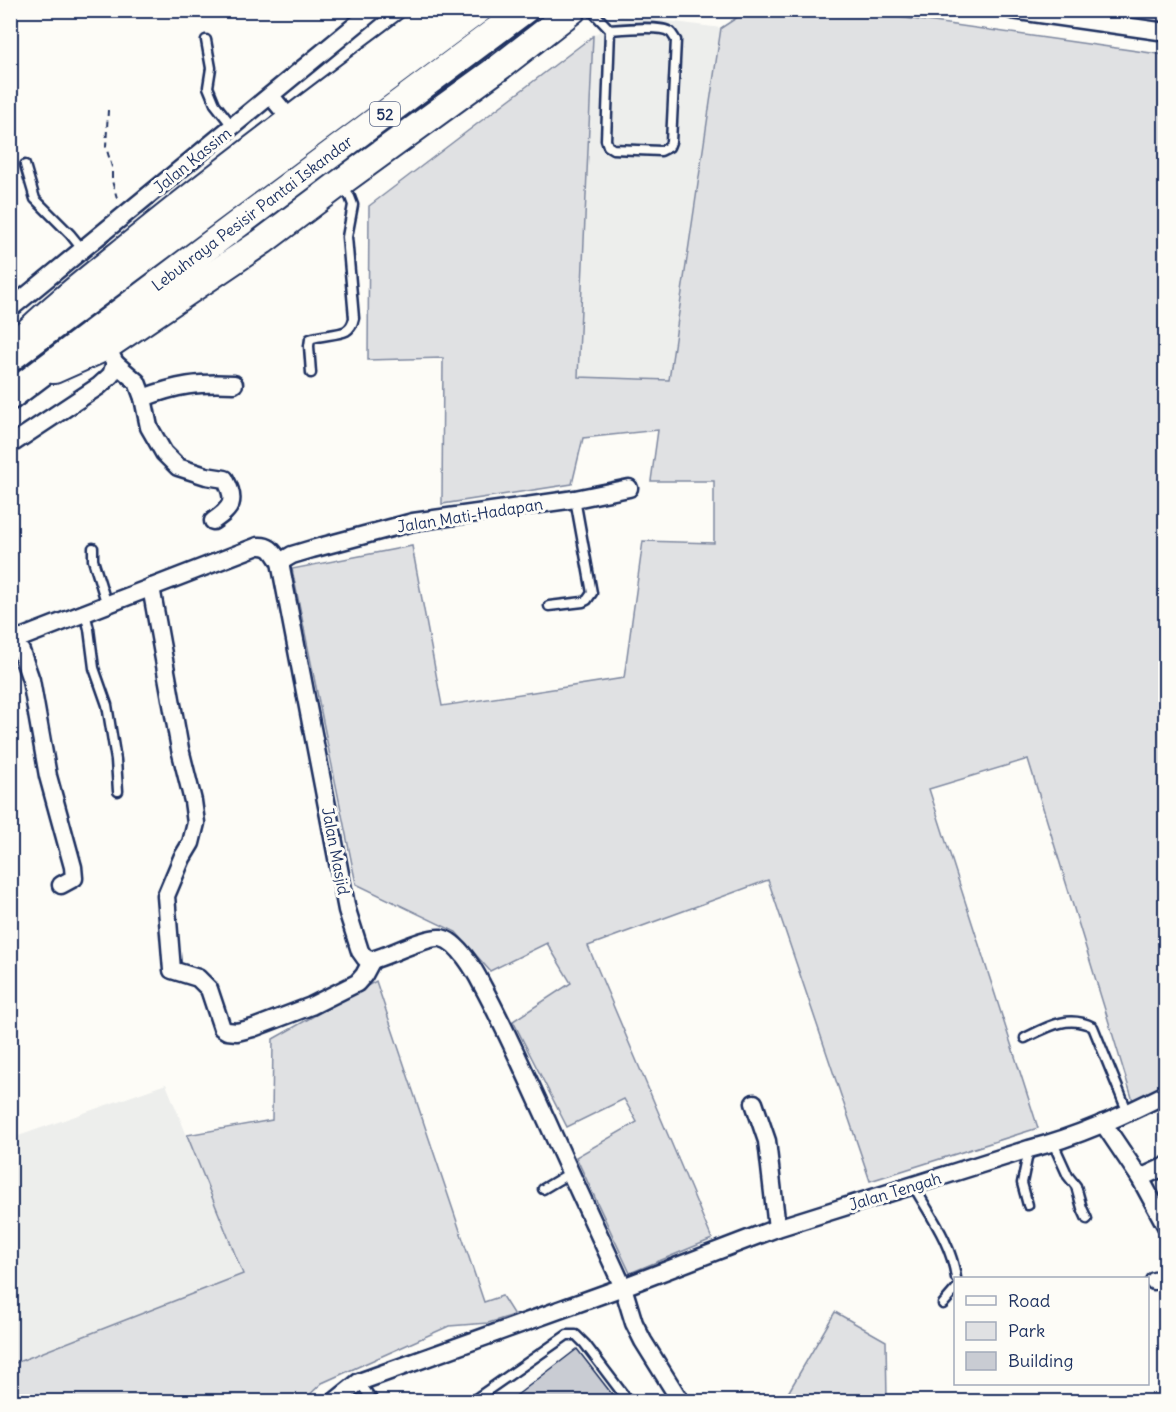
<svg xmlns="http://www.w3.org/2000/svg" width="1176" height="1412" viewBox="0 0 1176 1412" font-family="Delius,sans-serif">
  <style>
    .built { fill: #edeeec }
    .green { fill: #e0e1e3; stroke: #7e88a0; stroke-width: 1.5 }
    .shadow { fill: #0003 }
    .building { fill: #c9ccd3; stroke: #1b2f5e; stroke-width: 1.5 }
    .lines { fill: none; stroke-linecap: round; stroke-linejoin: round }
    .service-casing { stroke: #1b2f5e; stroke-width: 13 }
    .minor-casing { stroke: #1b2f5e; stroke-width: 21 }
    .primary-casing { stroke: #1b2f5e; stroke-width: 30 }
    .trunk-casing { stroke: #1b2f5e; stroke-width: 32 }
    .path { stroke: #1b2f5e; stroke-width: 2; stroke-dasharray: 6 4.5; stroke-linecap: butt }
    .service { stroke: #fdfcf7; stroke-width: 8 }
    .minor { stroke: #fdfcf7; stroke-width: 16 }
    .primary { stroke: #fdfcf7; stroke-width: 26 }
    .trunk { stroke: #fdfcf7; stroke-width: 27 }
    .labels { text-anchor: middle; dominant-baseline: central; stroke-width: 6; stroke-linejoin: round; paint-order: stroke }
    .shield { fill: #fdfcf7; stroke: #5f6c8c; stroke-width: 1.5 }
    .shield-label { font-size: 15px; font-weight: bold; fill: #1b2f5e }
    .street-label { font-size: 16px; fill: #1b2f5e; stroke: #fdfcf7 }
  </style>
  <rect width="100%" height="100%" fill="#fdfcf7"/>
  <filter id="ink" filterUnits="userSpaceOnUse"><feTurbulence type="fractalNoise" baseFrequency=".0167" numOctaves="2"/><feDisplacementMap in="SourceGraphic" scale="12" xChannelSelector="R" yChannelSelector="G"/><feConvolveMatrix kernelMatrix="1 2 1 2 8 2 1 2 1" color-interpolation-filters="sRGB"/></filter>
  <g filter="url(#ink)">
    <g class="built">
      <polygon points="621,15 721,28 707,162 669,380 577,377 593,36"/>
      <polygon points="166,1084 243,1274 11,1365 10,1139"/>
    </g>
    <g class="green">
      <polygon points="747,11 856,11 1165,55 1165,1087 1133,1101 1028,759 929,789 1038,1128 870,1181 768,880 588,946 712,1239 630,1273 576,1157 637,1122 624,1099 567,1127 513,1021 571,983 547,943 490,971 456,932 356,884 292,569 412,546 442,706 624,678 643,541 714,543 714,481 651,481 658,430 583,438 572,484 442,504 443,358 368,360 369,206 593,36 578,377 669,380 721,28"/>
      <polygon points="376,981 484,1302 502,1296 514,1315 488,1323 449,1326 322,1383 303,1401 13,1401 11,1399 10,1365 243,1274 187,1135 272,1120 273,1039"/>
      <polygon points="835,1312 886,1341 887,1401 761,1401 788,1393"/>
    </g>
    <polygon class="shadow" points="577,1351 588,1362 619,1402 511,1402"/>
    <polygon class="building" points="577,1349 618,1402 508,1402"/>
    <g class="lines">
      <defs>
        <g id="service">
          <path d="M 592,11 L 610,30 C 622,29 661,25 670,32 C 673,34 674,38 676,40 L 671,142 L 669,147 L 661,151 L 613,149 L 608,146 L 606,140 L 610,30"/>
          <polyline points="206,40 211,68 208,87 215,104 233,127"/>
          <polyline points="25,165 35,199 70,234 83,250"/>
          <path d="M 311,373 L 309,346 L 310,339 C 321,335 338,335 346,331 C 351,328 353,323 354,318 L 347,237 L 353,205 L 350,197 L 342,186"/>
          <polyline points="93,548 93,560 107,605"/>
          <polyline points="549,606 583,602 587,600 592,593 575,499"/>
          <polyline points="85,613 89,629 94,668 107,705 116,760 118,791"/>
          <path d="M 1025,1038 C 1047,1027 1068,1014 1093,1027 L 1128,1113"/>
          <polyline points="1053,1143 1068,1176 1076,1186 1082,1208 1087,1219"/>
          <path d="M 913,1185 C 930,1215 952,1244 956,1278"/>
          <polyline points="543,1189 570,1173"/>
          <polyline points="1028,1205 1022,1183 1029,1149"/>
          <polyline points="943,1304 956,1289"/>
          <polyline points="359,1382 374,1402"/>
          <polyline points="471,1402 567,1335 576,1335 585,1344 629,1402"/>
        </g>
        <g id="minor">
          <polyline points="1012,10 1166,32"/>
          <polyline points="271,96 290,119"/>
          <polyline points="10,309 374,10"/>
          <path d="M 115,363 L 137,382 L 143,398 L 149,427 L 164,453 L 178,467 L 206,476 L 225,479 C 237,501 232,508 213,521"/>
          <path d="M 143,398 C 177,385 198,382 234,384"/>
          <polyline points="10,445 99,386 111,375 115,363 111,355"/>
          <polyline points="280,562 292,555 312,549 413,522 575,499 629,488"/>
          <polyline points="151,587 180,749 193,801 196,823 191,843 182,858 166,896 172,970 198,978 209,989 222,1028 227,1031 237,1032 253,1028 311,1006 357,983 364,975 372,960"/>
          <path d="M 10,642 L 258,546 C 271,545 273,552 280,562 L 347,910 L 360,951 L 365,958 L 372,960 C 388,956 427,936 441,938 C 458,941 475,971 482,985 C 506,1029 526,1076 547,1121 C 572,1177 598,1232 623,1287 L 634,1323 L 643,1341 L 681,1402"/>
          <polyline points="10,643 21,651 31,680 48,776 73,867 74,878 61,885"/>
          <polyline points="754,1103 767,1141 777,1228"/>
          <polyline points="1103,1123 1140,1178 1166,1226"/>
          <polyline points="1140,1178 1166,1166"/>
          <polyline points="1154,1281 1166,1279"/>
          <path d="M 334,1402 L 359,1382 L 623,1287 L 777,1228 L 1029,1149 C 1077,1137 1122,1116 1166,1094"/>
        </g>
        <g id="primary">
          <path d="M 16,343 C 55,304 100,270 144,234 C 239,157 338,84 436,10"/>
          <polyline points="54,370 106,347 263,241 340,183 501,66 573,10"/>
        </g>
        <g id="trunk">
          <polyline points="10,358 478,10"/>
          <polyline points="10,396 247,217 524,10"/>
        </g>
      </defs>
      <use href="#service" class="service-casing"/>
      <use href="#minor" class="minor-casing"/>
      <use href="#primary" class="primary-casing"/>
      <use href="#trunk" class="trunk-casing"/>
      <polyline class="path" points="108,110 106,147 112,167 112,181 117,198 120,200"/>
      <use href="#service" class="service"/>
      <use href="#minor" class="minor"/>
      <use href="#primary" class="primary"/>
      <use href="#trunk" class="trunk"/>
    </g>
  </g>
  <g class="labels">
    <rect class="shield" x="370" y="102" width="30" height="24" rx="4.5"/>
    <g class="shield-label">
      <text x="385" y="114">52</text>
    </g>
    <g class="street-label">
      <text transform="translate(192 160) rotate(-39)">Jalan Kassim</text>
      <text transform="translate(252 213) rotate(-37)">Lebuhraya Pesisir Pantai Iskandar</text>
      <text transform="translate(470 515) rotate(-9)">Jalan Mati-Hadapan</text>
      <text transform="translate(336 851) rotate(79)">Jalan Masjid</text>
      <text transform="translate(895 1191) rotate(-17)">Jalan Tengah</text>
    </g>
  </g>
  <rect width="1176" height="1412" fill="none" stroke="#fdfcf7" stroke-width="36"/>
  <rect x="18" y="18" width="1140" height="1376" fill="none" stroke="#1b2f5e" stroke-width="2" filter="url(#ink)"/>
  <rect x="954" y="1277" width="195" height="108" fill="#fdfcf7" stroke="#a3aaba" stroke-width="1.5"/>
  <rect x="966" y="1296" width="30" height="9" fill="#fdfcf7" stroke="#a3aaba" stroke-width="1.5"/>
  <text x="1008" y="1307" font-size="18" fill="#1b2f5e">Road</text>
  <rect x="966" y="1322" width="30" height="18" fill="#e0e1e3" stroke="#a3aaba" stroke-width="1.5"/>
  <text x="1008" y="1337" font-size="18" fill="#1b2f5e">Park</text>
  <rect x="966" y="1352" width="30" height="18" fill="#c9ccd3" stroke="#a3aaba" stroke-width="1.5"/>
  <text x="1008" y="1367" font-size="18" fill="#1b2f5e">Building</text>
</svg>
